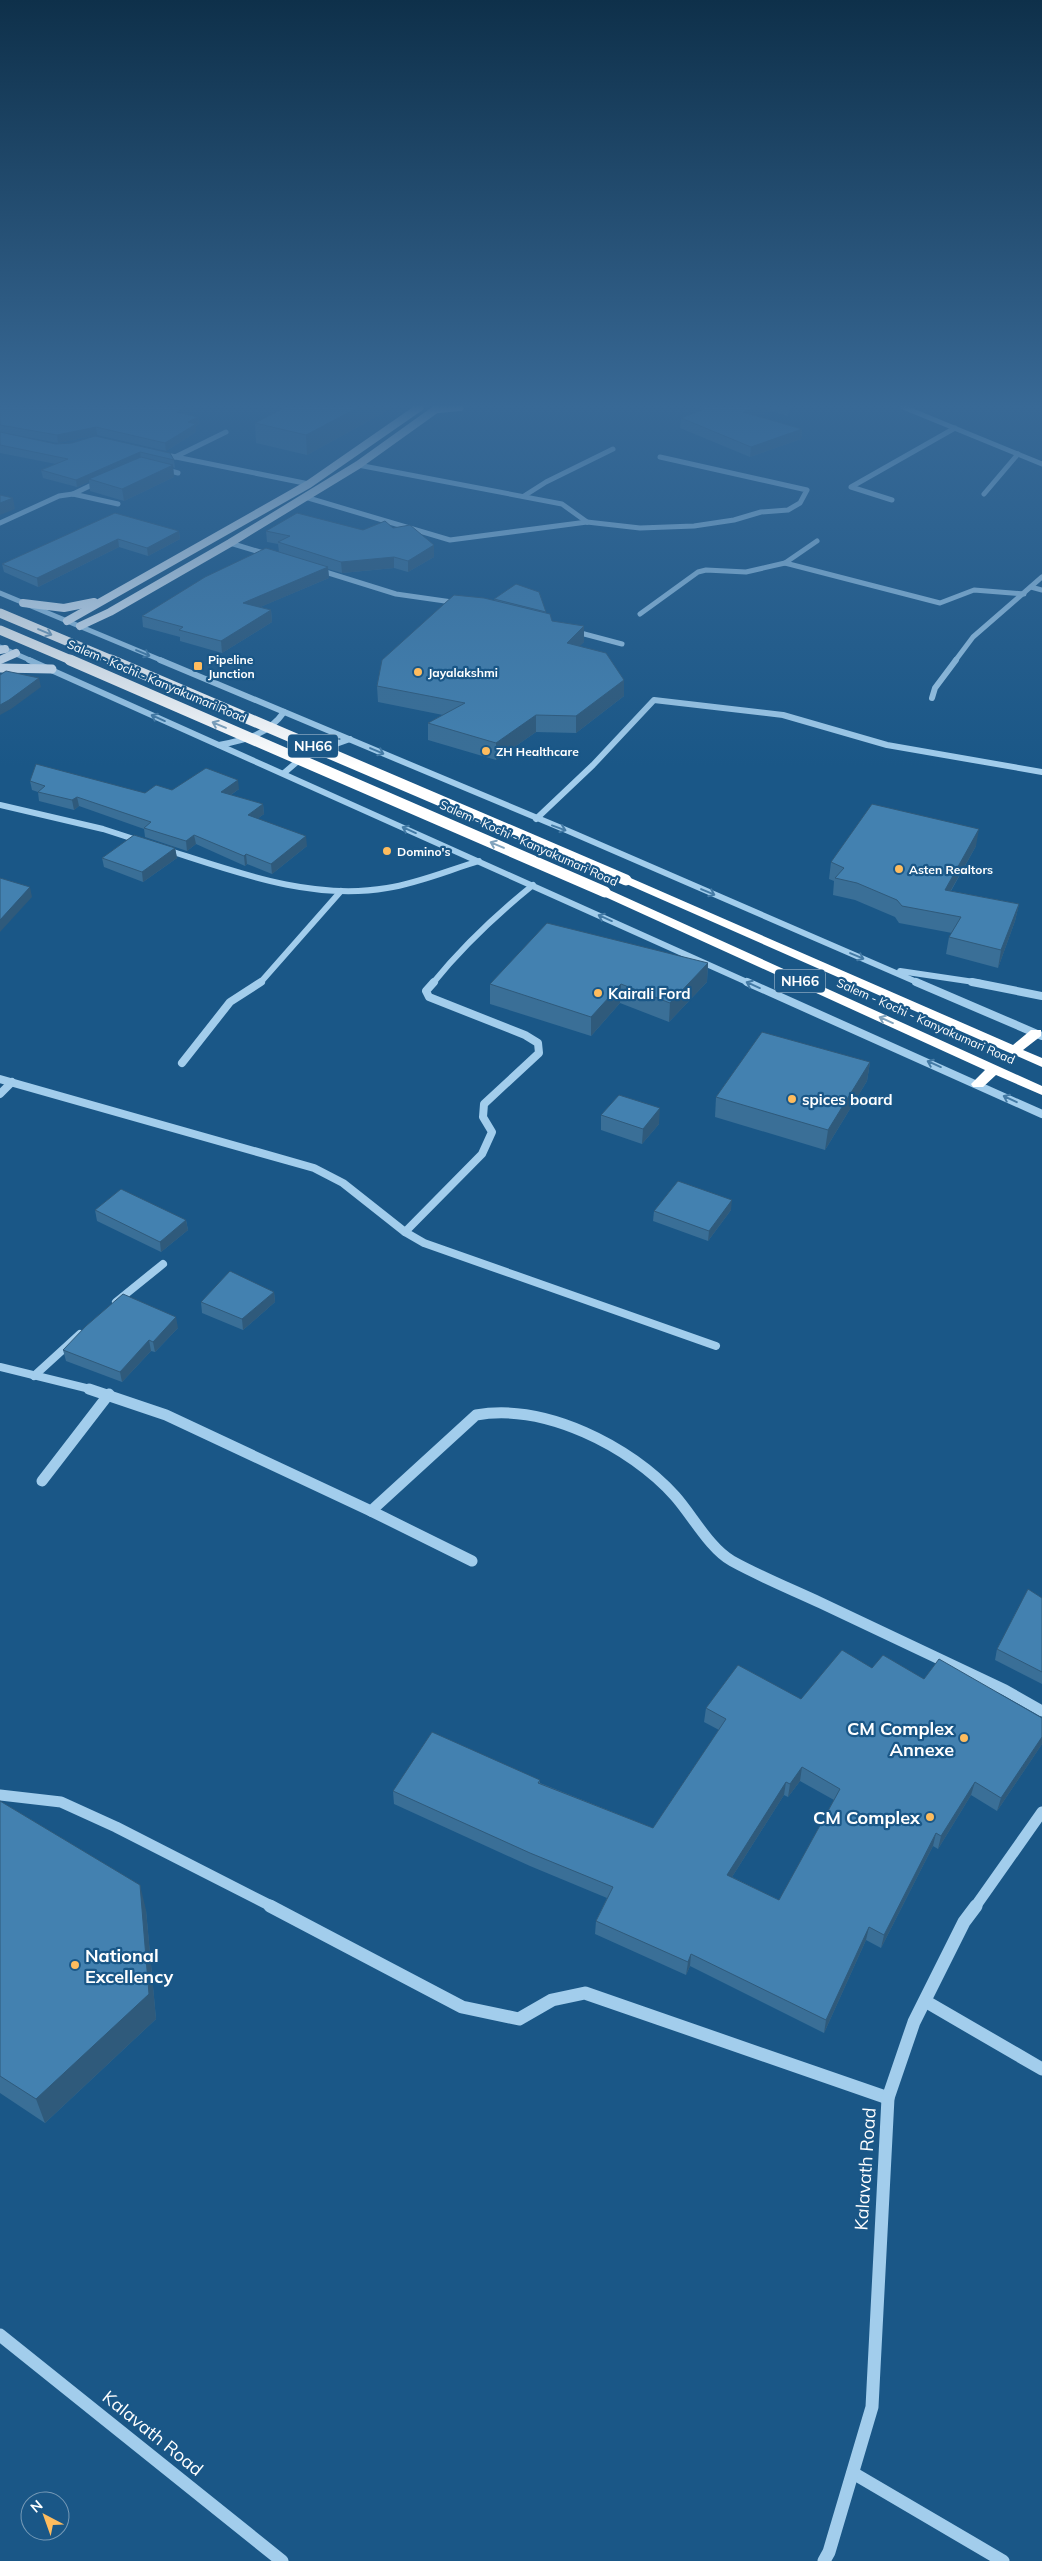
<svg xmlns="http://www.w3.org/2000/svg" width="1042" height="2561" viewBox="0 0 1042 2561" font-family="Mulish,sans-serif">
  <style>
    .lines { fill: none; stroke-linecap: round; stroke-linejoin: round }
    .minor-far4 { stroke: #a2cdec; stroke-width: 5 }
    .minor-far3 { stroke: #a2cdec; stroke-width: 6 }
    .minor-far2 { stroke: #a2cdec; stroke-width: 8 }
    .minor-far1 { stroke: #a2cdec; stroke-width: 11 }
    .minor { stroke: #a2cdec; stroke-width: 13 }
    .major-far1 { stroke: #e7f3ff; stroke-width: 8 }
    .major { stroke: #e7f3ff; stroke-width: 9 }
    .highway { fill: #fff; fill-rule: evenodd }
    .highway-bridge-far1 { stroke: #fff; stroke-width: 9 }
    .highway-bridge { stroke: #fff; stroke-width: 11 }
    .wall { fill: #3a6f97; fill-rule: evenodd }
    .shaded-wall { fill: #2f5a7b }
    .building { fill: #4381b0; stroke: #2f5a7b; fill-rule: evenodd }
    .oneway { stroke: #81a3bd }
    .oneway2 { stroke: #437aa5 }
    .poi-dot { fill: #febc5e; stroke: #1a5787; stroke-width: 2 }
    .labels { text-anchor: middle; dominant-baseline: central; stroke-width: 4.5; stroke-linejoin: round; paint-order: stroke }
    .far-poi-label { font-size: 12px; font-weight: bold; fill: #fff; stroke: #1a5787; text-anchor: start }
    .far-street-label { font-size: 12px; fill: #fff; stroke: #1a5787 }
    .shield { fill: #1a5787; stroke: #bacddb; stroke-width: 1 }
    .shield-label { font-size: 14px; font-weight: bold; fill: #fff }
    .poi-label { font-size: 15px; font-weight: bold; fill: #fff; stroke: #1a5787; text-anchor: start }
    .near-poi-label { font-size: 18px; font-weight: bold; fill: #fff; stroke: #1a5787; text-anchor: end }
    .near-street-label { font-size: 18px; fill: #fff; stroke: #1a5787 }
  </style>
  <rect width="100%" height="100%" fill="#1a5787"/>
  <g class="lines">
    <g class="minor-far4">
      <polyline points="903,407 1042,464"/>
      <polyline points="161,454 309,484"/>
      <polyline points="175,457 226,432"/>
      <polyline points="358,465 562,504 587,522"/>
      <polyline points="164,469 178,473"/>
      <polyline points="73,494 100,481"/>
      <polyline points="984,494 1018,454"/>
      <polyline points="524,496 546,482 613,449"/>
      <polyline points="305,497 450,540 587,522 640,528 694,526 734,520 761,512 788,510 800,503 807,490 660,457"/>
      <polyline points="892,500 851,487 955,428"/>
      <polyline points="0,523 59,496 73,494 118,504"/>
      <polyline points="817,541 785,563 940,603 974,590 1024,594"/>
      <polyline points="230,543 270,555"/>
      <polyline points="319,570 396,594 459,603"/>
      <polyline points="1031,587 1042,590"/>
      <polyline points="0,593 163,661"/>
      <polyline points="640,614 698,572 706,570 746,572 785,563"/>
      <polyline points="573,631 622,644"/>
      <polyline points="0,647 32,661"/>
      <polyline points="955,661 973,637 1042,577"/>
    </g>
    <g class="minor-far3">
      <polyline points="29,660 749,983"/>
      <polyline points="160,660 566,830 919,983"/>
      <polyline points="932,698 935,688 956,660"/>
      <path d="M 219,745 C 245,740 268,735 284,712"/>
      <polyline points="284,773 305,755 350,739"/>
      <polyline points="0,805 103,829 140,841"/>
      <polyline points="536,819 593,765 654,700 783,715 887,745 1042,772"/>
      <path d="M 164,849 C 236,872 311,901 387,888 C 419,883 449,870 479,861"/>
      <polyline points="900,971 981,983"/>
      <polyline points="260,983 341,891"/>
      <path d="M 433,983 C 463,946 496,915 533,885"/>
    </g>
    <g class="minor-far2">
      <polyline points="747,982 1042,1114"/>
      <polyline points="916,982 1042,1036"/>
      <polyline points="972,982 1042,996"/>
      <polyline points="182,1063 230,1002 261,982"/>
      <polyline points="0,1079 314,1168 343,1183 405,1232 424,1243 716,1346"/>
      <polyline points="0,1094 12,1082"/>
      <polyline points="405,1232 482,1154 492,1132 483,1117 484,1104 539,1053 538,1043 525,1035 429,997 426,991 434,982"/>
      <polyline points="116,1302 163,1264"/>
      <polyline points="0,1367 94,1390"/>
      <polyline points="34,1376 80,1334"/>
    </g>
    <g class="minor-far1">
      <path d="M 89,1389 L 166,1415 L 371,1511 L 476,1415 C 545,1403 630,1446 675,1496 C 692,1515 710,1549 732,1561 C 761,1577 791,1589 821,1603 C 882,1632 944,1661 1005,1690 L 1042,1711"/>
      <polyline points="42,1481 109,1394"/>
      <polyline points="371,1511 472,1561"/>
      <polyline points="0,1795 61,1802 116,1827 273,1907"/>
      <polyline points="975,1907 1042,1812"/>
    </g>
    <g class="minor">
      <polyline points="270,1906 462,2007 519,2019 552,2000 585,1993 888,2098"/>
      <polyline points="925,2001 1042,2069"/>
      <polyline points="0,2335 282,2561"/>
      <polyline points="853,2473 1003,2561"/>
      <polyline points="824,2561 829,2552 872,2407 888,2098 914,2022 964,1922 976,1906"/>
    </g>
    <g class="major-far1">
      <polyline points="438,409 460,407"/>
      <polyline points="23,603 64,608 94,602"/>
      <polyline points="67,621 309,484 420,407"/>
      <polyline points="80,626 110,612 230,543 358,465 439,407"/>
      <polyline points="0,650 5,649"/>
      <polyline points="0,660 16,653"/>
    </g>
    <polyline class="major" points="0,668 52,669"/>
    <g class="highway">
      <polygon points="626,876 1013,1045 1031,1030 1041,1030 1041,1036 1023,1050 1042,1058 1042,1067 622,882 620,880"/>
      <polygon points="605,888 1042,1086 1042,1095 996,1075 983,1087 973,1087 971,1084 985,1070 601,895 599,892"/>
    </g>
    <g class="highway-bridge-far1">
      <polyline points="0,613 114,661"/>
      <polyline points="0,630 73,661"/>
    </g>
    <g class="highway-bridge">
      <polyline points="70,660 605,892"/>
      <polyline points="111,660 626,880"/>
    </g>
  </g>
  <g class="wall">
    <polygon points="0,407 198,407 187,414 198,417 199,424 196,426 196,432 166,451 97,435 58,443 0,432"/>
    <polygon points="286,407 394,407 307,455 256,443 255,423"/>
    <polygon points="700,407 790,407 788,416 770,411 757,416 802,429 801,439 750,457 680,428 681,418 699,411"/>
    <polygon points="0,432 56,444 170,453 174,460 175,468 173,467 174,477 124,501 90,491 89,482 77,487 43,478 41,470 56,464 0,453"/>
    <polygon points="115,513 179,531 180,539 148,556 119,547 38,587 4,572 2,564"/>
    <polygon points="393,528 434,557 408,572 394,568 342,573 328,569 329,578 260,607 271,610 272,622 222,653 180,641 180,637 143,627 142,616 279,552 278,544 267,542 266,531 363,530"/>
    <polygon points="494,599 546,612 546,613 552,621 584,626 584,642 579,646 624,680 624,696 576,733 536,732 496,760 428,740 428,723 443,715 378,702 377,686 494,601"/>
    <polygon points="30,781 145,793 172,790 239,789 231,795 263,804 264,814 257,819 307,846 272,874 247,864 245,866 196,844 187,851 145,837 144,829 79,806 74,810 39,801 38,792 32,790"/>
    <polygon points="976,846 951,891 1019,904 1015,921 998,968 946,954 949,937 952,933 899,923 895,917 855,900 833,895 834,881 829,879 831,862"/>
    <polygon points="175,848 177,858 143,882 104,867 102,858"/>
    <polygon points="708,963 707,982 669,1022 620,1003 591,1036 490,1004 490,984"/>
    <polygon points="870,1062 867,1081 825,1150 715,1117 716,1097"/>
    <polygon points="601,1115 659,1124 642,1144 601,1130"/>
    <polygon points="95,1210 186,1220 188,1230 161,1252 97,1221"/>
    <polygon points="731,1210 708,1241 653,1221 654,1211"/>
    <polygon points="274,1292 275,1302 243,1330 202,1313 201,1302"/>
    <polygon points="178,1328 155,1352 151,1351 122,1382 66,1361 63,1350"/>
    <polygon points="1042,1598 1042,1684 995,1660 997,1649"/>
    <path d="M 872,1668 L 924,1679 L 1042,1718 L 1042,1744 L 997,1811 L 971,1795 L 938,1849 L 933,1846 L 881,1948 L 866,1940 L 824,2033 L 690,1966 L 686,1975 L 595,1934 L 596,1921 L 607,1898 L 530,1866 L 394,1804 L 393,1791 L 540,1780 L 540,1783 L 653,1828 L 719,1730 L 704,1722 L 706,1708 L 801,1699 ZM 800,1781 L 834,1800 L 779,1900 L 732,1877 L 784,1795 L 788,1797 Z"/>
    <polygon points="0,1801 146,1910 156,2019 45,2123 0,2093"/>
  </g>
  <g class="shaded-wall">
    <polygon points="185,407 198,407 178,420 177,412"/>
    <polygon points="359,407 394,407 307,455 306,435"/>
    <polygon points="756,407 770,407 770,411 743,421 743,412"/>
    <polygon points="198,417 199,424 196,426 196,432 166,451 165,443 188,422"/>
    <polygon points="96,427 97,435 58,443 57,435"/>
    <polygon points="802,429 801,439 750,457 751,447"/>
    <polygon points="140,452 141,460 89,479 89,482 77,487 76,480"/>
    <polygon points="173,465 174,477 124,501 122,489"/>
    <polygon points="13,498 15,509 0,515 0,503"/>
    <polygon points="179,531 180,539 148,556 147,548"/>
    <polygon points="118,539 119,547 38,587 37,578"/>
    <polygon points="434,545 434,557 408,572 408,561"/>
    <polygon points="394,557 394,568 342,573 341,562"/>
    <polygon points="328,567 329,578 244,614 243,603"/>
    <polygon points="271,610 272,622 222,653 221,641"/>
    <polygon points="584,626 584,642 566,660 567,643"/>
    <polygon points="39,678 41,687 11,709 0,715 0,705"/>
    <polygon points="624,680 624,696 576,733 576,716"/>
    <polygon points="536,715 536,732 496,760 496,743"/>
    <polygon points="238,780 239,789 222,801 221,792"/>
    <polygon points="77,797 79,806 74,810 72,800"/>
    <polygon points="263,804 264,814 249,825 248,815"/>
    <polygon points="979,829 976,846 942,906 945,890"/>
    <polygon points="194,835 196,844 187,851 186,841"/>
    <polygon points="306,836 307,846 272,874 271,864"/>
    <polygon points="175,848 177,858 143,882 142,872"/>
    <polygon points="246,854 247,864 245,866 244,856"/>
    <polygon points="30,887 32,897 0,932 0,920"/>
    <polygon points="1019,904 1015,921 998,968 1001,950"/>
    <polygon points="708,963 707,982 669,1022 670,1003"/>
    <polygon points="621,984 620,1003 591,1036 591,1017"/>
    <polygon points="870,1062 867,1081 825,1150 828,1130"/>
    <polygon points="660,1108 659,1124 642,1144 643,1129"/>
    <polygon points="732,1200 731,1210 708,1241 709,1231"/>
    <polygon points="186,1220 188,1230 161,1252 160,1242"/>
    <polygon points="274,1292 275,1302 243,1330 242,1319"/>
    <polygon points="176,1317 178,1328 155,1352 153,1342"/>
    <polygon points="149,1340 151,1351 122,1382 120,1372"/>
    <polygon points="1042,1737 1042,1744 997,1811 1001,1798"/>
    <polygon points="802,1767 800,1781 788,1797 790,1784"/>
    <polygon points="786,1782 784,1795 725,1888 727,1875"/>
    <polygon points="975,1782 971,1795 938,1849 941,1836"/>
    <polygon points="936,1833 933,1846 881,1948 884,1935"/>
    <polygon points="140,1885 146,1910 156,2019 45,2123 36,2099"/>
    <polygon points="869,1927 866,1940 824,2033 826,2020"/>
    <polygon points="691,1954 690,1966 686,1975 688,1962"/>
  </g>
  <g class="building">
    <polygon points="0,407 185,407 177,412 198,417 188,422 196,424 165,443 96,427 57,435 0,425"/>
    <polygon points="286,407 359,407 306,435 255,423"/>
    <polygon points="703,407 756,407 743,412 802,429 751,447 681,418 705,409"/>
    <polygon points="0,432 56,444 72,443 95,436 170,453 174,460 140,452 76,480 41,470 68,459 0,445"/>
    <polygon points="141,457 173,465 122,489 89,479"/>
    <polygon points="0,495 13,498 0,503"/>
    <polygon points="115,513 179,531 147,548 118,539 37,578 2,564"/>
    <polygon points="297,513 363,530 385,521 393,528 410,525 434,545 408,561 394,557 341,562 278,542 290,536 266,531"/>
    <polygon points="266,548 328,567 243,603 271,610 221,641 179,630 183,627 142,616 205,577"/>
    <polygon points="516,584 539,592 546,612 494,599"/>
    <polygon points="454,595 484,598 550,614 552,621 584,626 567,643 606,653 624,680 576,716 536,715 496,743 428,723 465,703 377,686 382,660"/>
    <polygon points="6,671 39,678 9,700 0,705 0,675"/>
    <polygon points="36,764 145,793 156,785 172,790 206,768 238,780 221,792 263,804 248,815 306,836 271,864 246,854 244,856 194,835 186,841 144,828 151,822 77,797 72,800 38,792 45,786 30,781"/>
    <polygon points="872,804 979,829 945,890 1019,904 1001,950 949,937 961,917 902,906 897,900 857,883 835,878 844,868 831,862"/>
    <polygon points="134,835 175,848 142,872 102,858"/>
    <polygon points="0,878 30,887 0,920"/>
    <polygon points="547,923 708,963 670,1003 621,984 591,1017 490,984"/>
    <polygon points="762,1032 870,1062 828,1130 716,1097"/>
    <polygon points="619,1095 660,1108 643,1129 601,1115"/>
    <polygon points="678,1181 732,1200 709,1231 654,1211"/>
    <polygon points="121,1189 186,1220 160,1242 95,1210"/>
    <polygon points="230,1271 274,1292 242,1319 201,1302"/>
    <polygon points="123,1294 176,1317 153,1342 149,1340 120,1372 63,1350 86,1326"/>
    <polygon points="1028,1589 1042,1598 1042,1672 997,1649"/>
    <path d="M 842,1650 L 872,1668 L 883,1655 L 924,1679 L 939,1659 L 1042,1718 L 1042,1737 L 1001,1798 L 975,1782 L 941,1836 L 936,1833 L 884,1935 L 869,1927 L 826,2020 L 691,1954 L 688,1962 L 596,1921 L 613,1887 L 530,1853 L 393,1791 L 432,1732 L 540,1780 L 538,1783 L 653,1828 L 726,1719 L 706,1708 L 738,1665 L 801,1699 ZM 802,1767 L 840,1789 L 779,1900 L 727,1875 L 786,1782 L 790,1784 Z"/>
    <polygon points="0,1801 140,1885 149,1994 36,2099 0,2076"/>
  </g>
  <defs><path id="oneway-shaft" d="M-6 0H5M1.5-3L5.5 0L1.5 3" fill="none" stroke-width="1.6" stroke-linecap="round" stroke-linejoin="round" transform="scale(1.25)"/></defs>
  <g class="oneway">
    <use href="#oneway-shaft" transform="translate(45 632) rotate(23)"/>
    <use href="#oneway-shaft" transform="translate(219 725) rotate(-157)"/>
    <use href="#oneway-shaft" transform="translate(497 845) rotate(-157)"/>
    <use href="#oneway-shaft" transform="translate(886 1020) rotate(-156)"/>
  </g>
  <g class="oneway2">
    <use href="#oneway-shaft" transform="translate(143 653) rotate(23)"/>
    <use href="#oneway-shaft" transform="translate(158 718) rotate(-156)"/>
    <use href="#oneway-shaft" transform="translate(377 751) rotate(23)"/>
    <use href="#oneway-shaft" transform="translate(559 828) rotate(20)"/>
    <use href="#oneway-shaft" transform="translate(409 830) rotate(-156)"/>
    <use href="#oneway-shaft" transform="translate(708 892) rotate(23)"/>
    <use href="#oneway-shaft" transform="translate(605 918) rotate(-156)"/>
    <use href="#oneway-shaft" transform="translate(857 956) rotate(23)"/>
    <use href="#oneway-shaft" transform="translate(753 985) rotate(-156)"/>
    <use href="#oneway-shaft" transform="translate(934 1064) rotate(-156)"/>
    <use href="#oneway-shaft" transform="translate(1010 1099) rotate(-155)"/>
  </g>
  <linearGradient id="sky" x2="0" y2="1"><stop stop-color="#0e304a"/><stop offset="0.53" stop-color="#386996"/><stop offset="1" stop-color="#386996" stop-opacity="0"/></linearGradient>
  <rect width="1042" height="766" fill="url(#sky)"/>
  <g class="poi-dot">
    <rect x="193" y="661" width="10" height="10" rx="2.5"/>
    <circle cx="418" cy="672" r="5"/>
    <circle cx="486" cy="751" r="5"/>
    <circle cx="387" cy="851" r="5"/>
    <circle cx="899" cy="869" r="5"/>
    <circle cx="598" cy="993" r="5"/>
    <circle cx="792" cy="1099" r="5"/>
    <circle cx="964" cy="1738" r="5"/>
    <circle cx="930" cy="1817" r="5"/>
    <circle cx="75" cy="1965" r="5"/>
  </g>
  <g class="labels">
    <g class="far-poi-label">
      <text x="208" y="659">Pipeline<tspan x="208" dy="14">Junction</tspan></text>
      <text x="428" y="672">Jayalakshmi</text>
      <text x="496" y="751">ZH Healthcare</text>
      <text x="397" y="851">Domino's</text>
      <text x="909" y="869">Asten Realtors</text>
    </g>
    <g class="far-street-label">
      <text transform="translate(157 681) rotate(23)">Salem - Kochi - Kanyakumari Road</text>
      <text transform="translate(529 843) rotate(24)">Salem - Kochi - Kanyakumari Road</text>
      <text transform="translate(926 1021) rotate(24)">Salem - Kochi - Kanyakumari Road</text>
    </g>
    <g class="shield">
      <rect x="288" y="734.5" width="50" height="23" rx="4"/>
      <rect x="775" y="969.5" width="50" height="23" rx="4"/>
    </g>
    <g class="shield-label">
      <text x="313" y="746">NH66</text>
      <text x="800" y="981">NH66</text>
    </g>
    <g class="poi-label">
      <text x="608" y="993">Kairali Ford</text>
      <text x="802" y="1099">spices board</text>
    </g>
    <g class="near-poi-label">
      <text x="954" y="1728">CM Complex<tspan x="954" dy="21">Annexe</tspan></text>
      <text x="920" y="1817">CM Complex</text>
      <text x="85" y="1955" text-anchor="start">National<tspan x="85" dy="21">Excellency</tspan></text>
    </g>
    <g class="near-street-label">
      <text transform="translate(865 2169) rotate(-86)">Kalavath Road</text>
      <text transform="translate(153 2433) rotate(39)">Kalavath Road</text>
    </g>
  </g>
  <g transform="translate(45 2516) rotate(319)"><circle r="24" fill="#1a5787" stroke="#769ab7"/>
  <path d="M0-4L9 19L0 12L-9 19Z" fill="#febc5e"/>
  <text y="-8" font-size="14" font-weight="bold" text-anchor="middle" fill="#ffffff">N</text>
  </g>
</svg>
